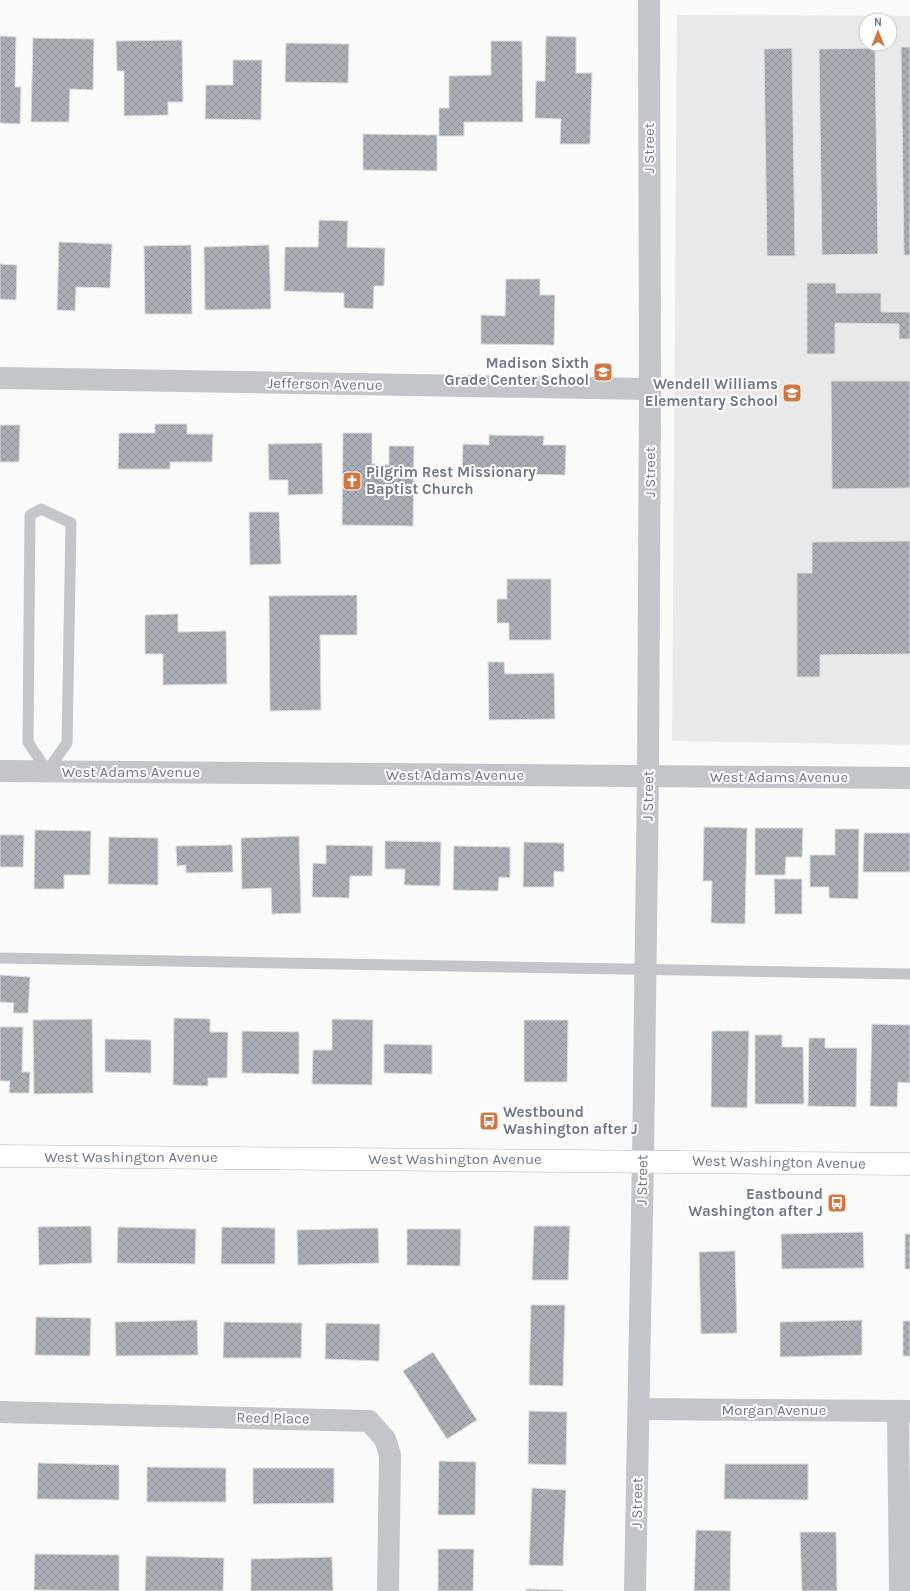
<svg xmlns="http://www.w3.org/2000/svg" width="910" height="1591" viewBox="0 0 910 1591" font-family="Karla,sans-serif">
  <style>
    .built { fill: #e8e9e8; fill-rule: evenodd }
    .building { fill: url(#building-cross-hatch); stroke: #dcdcda }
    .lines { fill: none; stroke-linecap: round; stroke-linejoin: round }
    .primary-casing { stroke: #b4b7bb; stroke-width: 23 }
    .service { stroke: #c2c5c9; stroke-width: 11 }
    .minor { stroke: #c2c5c9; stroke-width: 22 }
    .tertiary { stroke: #c2c5c9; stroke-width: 22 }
    .primary { stroke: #fff; stroke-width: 22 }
    .labels { text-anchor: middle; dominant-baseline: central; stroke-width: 4; stroke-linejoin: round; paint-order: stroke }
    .street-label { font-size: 15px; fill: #6d7785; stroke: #fff }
    .poi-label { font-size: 15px; font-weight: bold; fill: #6d7785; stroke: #fff; text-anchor: end }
  </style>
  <defs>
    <pattern id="building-cross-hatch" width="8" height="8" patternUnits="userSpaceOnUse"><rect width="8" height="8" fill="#aaafb6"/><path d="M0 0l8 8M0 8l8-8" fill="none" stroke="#8f939a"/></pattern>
  </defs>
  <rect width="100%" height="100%" fill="#fafaf8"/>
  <path class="built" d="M 677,15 L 910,16 L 910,745 L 672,741 ZM 866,20 L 890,20 L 890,44 L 866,44 Z"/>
  <g class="building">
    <polygon points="0,36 16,37 15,87 21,87 20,124 0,123"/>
    <polygon points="546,36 576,37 576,73 592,73 590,144 560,144 561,119 535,118 536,81 545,81"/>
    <polygon points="33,38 94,39 93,90 70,89 69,122 31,122"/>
    <polygon points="182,40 183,102 168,102 168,115 124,116 124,71 117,71 116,41"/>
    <polygon points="491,41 522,41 523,122 464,122 464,136 439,136 439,108 449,108 449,76 491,75"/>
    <polygon points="286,43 349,44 348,83 285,82"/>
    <polygon points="901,47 910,47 910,255 904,255"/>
    <polygon points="792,48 795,256 767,256 764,49"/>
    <polygon points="875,48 878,254 822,255 819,49"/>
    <polygon points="233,60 262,60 261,120 205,119 206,85 233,85"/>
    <polygon points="363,134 437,135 437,171 363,170"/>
    <polygon points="319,220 348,221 347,247 385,248 384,286 374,286 373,309 344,308 344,293 284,291 285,247 318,247"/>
    <polygon points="59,242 112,244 110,288 76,287 75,311 57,310"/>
    <polygon points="191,245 192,314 145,314 144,246"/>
    <polygon points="269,245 271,309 205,310 204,247"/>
    <polygon points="0,264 17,265 16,300 0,299"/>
    <polygon points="506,279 540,279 540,295 555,295 554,345 481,344 481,315 505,316"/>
    <polygon points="807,283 836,283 836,293 881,293 881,312 910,312 910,339 899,339 899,324 835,323 835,354 807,354"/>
    <polygon points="831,381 910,381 910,488 832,489"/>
    <polygon points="155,424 187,424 187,434 213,434 212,462 170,462 170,469 118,469 119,433 155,433"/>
    <polygon points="0,425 20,425 19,462 0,462"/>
    <polygon points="343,433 372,433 372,464 389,465 389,446 414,446 413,526 342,525"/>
    <polygon points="489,435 544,436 543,445 566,445 565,475 462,473 463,444 489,445"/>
    <polygon points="322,443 323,494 288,495 288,480 269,480 268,444"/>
    <polygon points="249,512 279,512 281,564 250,565"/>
    <polygon points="910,541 910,654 820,655 820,677 797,677 797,573 812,573 812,542"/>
    <polygon points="507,579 551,579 551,640 509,640 509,623 497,623 497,599 507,599"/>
    <polygon points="357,595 357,635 320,635 321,710 270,711 269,596"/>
    <polygon points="178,614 178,632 226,631 227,684 163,685 163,654 145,654 145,615"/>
    <polygon points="488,662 504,662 505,674 554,673 555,719 489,720"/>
    <polygon points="704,827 747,828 745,924 711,923 712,881 703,881"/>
    <polygon points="755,828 803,828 802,857 786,857 785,875 755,875"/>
    <polygon points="835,829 859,829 858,899 829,898 829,887 810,887 810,855 835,855"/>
    <polygon points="35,830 91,831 90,875 64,875 64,889 34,889"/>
    <polygon points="864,833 910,833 910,872 863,872"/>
    <polygon points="0,835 24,835 23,867 0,867"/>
    <polygon points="299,836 301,913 272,914 271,888 242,889 241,838"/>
    <polygon points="109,837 158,838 158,885 108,884"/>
    <polygon points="385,841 441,842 440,886 404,885 405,869 385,869"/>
    <polygon points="524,842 564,843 564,872 554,871 554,887 523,887"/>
    <polygon points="232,845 233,872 186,873 186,865 177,866 176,846"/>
    <polygon points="326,845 373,846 372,876 350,876 349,898 312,897 313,863 326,864"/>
    <polygon points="454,846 510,847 510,878 499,877 498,891 453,890"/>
    <polygon points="774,879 802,879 802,914 775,914"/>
    <polygon points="0,975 30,977 28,1013 13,1013 14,1003 0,1002"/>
    <polygon points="174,1018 210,1019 210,1032 228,1032 227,1078 208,1078 208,1086 173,1085"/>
    <polygon points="92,1019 93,1093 34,1094 33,1020"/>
    <polygon points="332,1019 373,1020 372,1085 312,1084 313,1050 332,1050"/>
    <polygon points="524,1020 568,1020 567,1082 524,1082"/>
    <polygon points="872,1024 910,1025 910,1083 898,1082 897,1107 870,1106"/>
    <polygon points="0,1027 23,1027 22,1072 30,1072 29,1093 9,1093 10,1081 0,1081"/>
    <polygon points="242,1031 299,1032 299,1074 242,1073"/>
    <polygon points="712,1031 749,1031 747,1108 711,1107"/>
    <polygon points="755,1035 782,1035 782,1047 803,1047 804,1104 755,1104"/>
    <polygon points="809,1038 825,1038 825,1048 857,1048 856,1107 808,1106"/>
    <polygon points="105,1039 151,1040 151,1073 105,1072"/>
    <polygon points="384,1044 432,1045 432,1074 384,1073"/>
    <polygon points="91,1226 92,1263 39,1265 38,1227"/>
    <polygon points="534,1226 570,1226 568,1280 532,1280"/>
    <polygon points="118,1227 196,1229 195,1264 117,1263"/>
    <polygon points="222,1227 275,1228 275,1264 221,1264"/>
    <polygon points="378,1228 379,1263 298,1265 297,1230"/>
    <polygon points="407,1229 461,1229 460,1266 407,1265"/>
    <polygon points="863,1232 864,1268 782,1269 781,1234"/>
    <rect x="905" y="1234" width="5" height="35"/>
    <polygon points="735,1251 737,1333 701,1334 699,1252"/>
    <polygon points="531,1305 565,1305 563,1386 529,1385"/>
    <polygon points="36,1317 91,1318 90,1356 35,1355"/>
    <polygon points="197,1320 198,1355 116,1356 115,1322"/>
    <polygon points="862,1320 862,1355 780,1357 780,1322"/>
    <rect x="903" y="1321" width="7" height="35"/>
    <polygon points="224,1322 302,1323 301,1358 223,1358"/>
    <polygon points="326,1323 380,1324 379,1361 325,1359"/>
    <polygon points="433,1352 477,1420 447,1439 403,1371"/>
    <polygon points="529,1411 567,1412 566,1465 528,1464"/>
    <polygon points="439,1461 476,1462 475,1515 438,1515"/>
    <polygon points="38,1463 119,1465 119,1500 37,1499"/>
    <polygon points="725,1464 808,1464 808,1500 724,1499"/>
    <polygon points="147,1467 226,1468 226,1502 147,1502"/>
    <polygon points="253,1468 334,1468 334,1503 253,1504"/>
    <polygon points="532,1488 566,1490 563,1566 529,1565"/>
    <polygon points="696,1530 731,1531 730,1591 694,1591"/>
    <polygon points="800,1532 836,1532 837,1591 802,1591"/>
    <polygon points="438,1549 474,1549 473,1591 438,1591"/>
    <polygon points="35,1554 119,1555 119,1591 34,1590"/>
    <polygon points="146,1556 224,1558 223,1591 145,1591"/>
    <polygon points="332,1557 333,1591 251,1591 251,1559"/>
    <polygon points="526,1589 563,1590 563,1591 526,1591"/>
  </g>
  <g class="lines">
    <defs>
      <polyline id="primary" points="0,1156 910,1164"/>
    </defs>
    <use href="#primary" class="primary-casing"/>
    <g class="service">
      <polygon points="41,509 71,523 67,743 47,771 28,742 30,515"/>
      <polyline points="0,958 910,974"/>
    </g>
    <g class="minor">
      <polyline points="0,378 650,389"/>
      <polyline points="0,771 910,778"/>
      <polyline points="639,1409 910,1411"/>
      <polyline points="898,1411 900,1591"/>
      <polyline points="0,1412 369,1421 385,1439 390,1455 388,1591"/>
      <polyline points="635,1591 643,1160"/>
    </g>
    <polyline class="tertiary" points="643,1160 648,776 650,389 649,0"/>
    <use href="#primary" class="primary"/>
  </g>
  <defs>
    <symbol id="school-square" viewBox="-11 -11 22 22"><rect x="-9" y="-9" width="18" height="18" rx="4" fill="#d07742" stroke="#fff"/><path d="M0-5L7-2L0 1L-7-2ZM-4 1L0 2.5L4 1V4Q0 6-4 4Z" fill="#fff"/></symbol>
    <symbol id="church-square" viewBox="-11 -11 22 22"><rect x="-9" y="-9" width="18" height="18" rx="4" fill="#d07742" stroke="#fff"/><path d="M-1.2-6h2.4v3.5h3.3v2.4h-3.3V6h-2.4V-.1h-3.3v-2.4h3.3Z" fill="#fff"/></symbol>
    <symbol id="bus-square" viewBox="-11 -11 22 22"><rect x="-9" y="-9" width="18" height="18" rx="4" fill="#d07742" stroke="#fff"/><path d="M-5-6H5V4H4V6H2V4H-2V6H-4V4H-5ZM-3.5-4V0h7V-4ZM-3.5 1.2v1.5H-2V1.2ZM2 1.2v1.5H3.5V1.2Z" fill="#fff"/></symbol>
  </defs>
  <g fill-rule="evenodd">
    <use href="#school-square" x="592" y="361" width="22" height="22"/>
    <use href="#school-square" x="781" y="382" width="22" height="22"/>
    <use href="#church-square" x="341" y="470" width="22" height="22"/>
    <use href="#bus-square" x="478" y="1110" width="22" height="22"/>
    <use href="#bus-square" x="826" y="1192" width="22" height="22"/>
  </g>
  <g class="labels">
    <g class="street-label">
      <text transform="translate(649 148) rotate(-90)">J Street</text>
      <text transform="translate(325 384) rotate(1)">Jefferson Avenue</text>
      <text transform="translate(650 472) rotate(-90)">J Street</text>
      <text x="131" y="772">West Adams Avenue</text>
      <text x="455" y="775">West Adams Avenue</text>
      <text x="779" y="777">West Adams Avenue</text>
      <text transform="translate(648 796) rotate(-89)">J Street</text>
      <text x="131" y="1157">West Washington Avenue</text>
      <text x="455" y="1159">West Washington Avenue</text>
      <text transform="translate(779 1162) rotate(1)">West Washington Avenue</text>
      <text transform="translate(642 1180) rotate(-89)">J Street</text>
      <text x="774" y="1410">Morgan Avenue</text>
      <text transform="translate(273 1418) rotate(1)">Reed Place</text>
      <text transform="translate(637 1503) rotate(-89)">J Street</text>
    </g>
    <g class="poi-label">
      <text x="589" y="363">Madison Sixth<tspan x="589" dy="17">Grade Center School</tspan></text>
      <text x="778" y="384">Wendell Williams<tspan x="778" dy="17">Elementary School</tspan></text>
      <text x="366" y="472" text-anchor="start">Pilgrim Rest Missionary<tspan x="366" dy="17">Baptist Church</tspan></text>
      <text x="503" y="1112" text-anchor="start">Westbound<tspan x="503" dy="17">Washington after J</tspan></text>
      <text x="823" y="1194">Eastbound<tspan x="823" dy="17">Washington after J</tspan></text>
    </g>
  </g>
  <g transform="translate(878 32)"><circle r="19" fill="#ffffff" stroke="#c5c9ce"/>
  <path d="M0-3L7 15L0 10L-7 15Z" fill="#d07742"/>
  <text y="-6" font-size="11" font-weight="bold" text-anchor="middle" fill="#6d7785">N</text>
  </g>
</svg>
